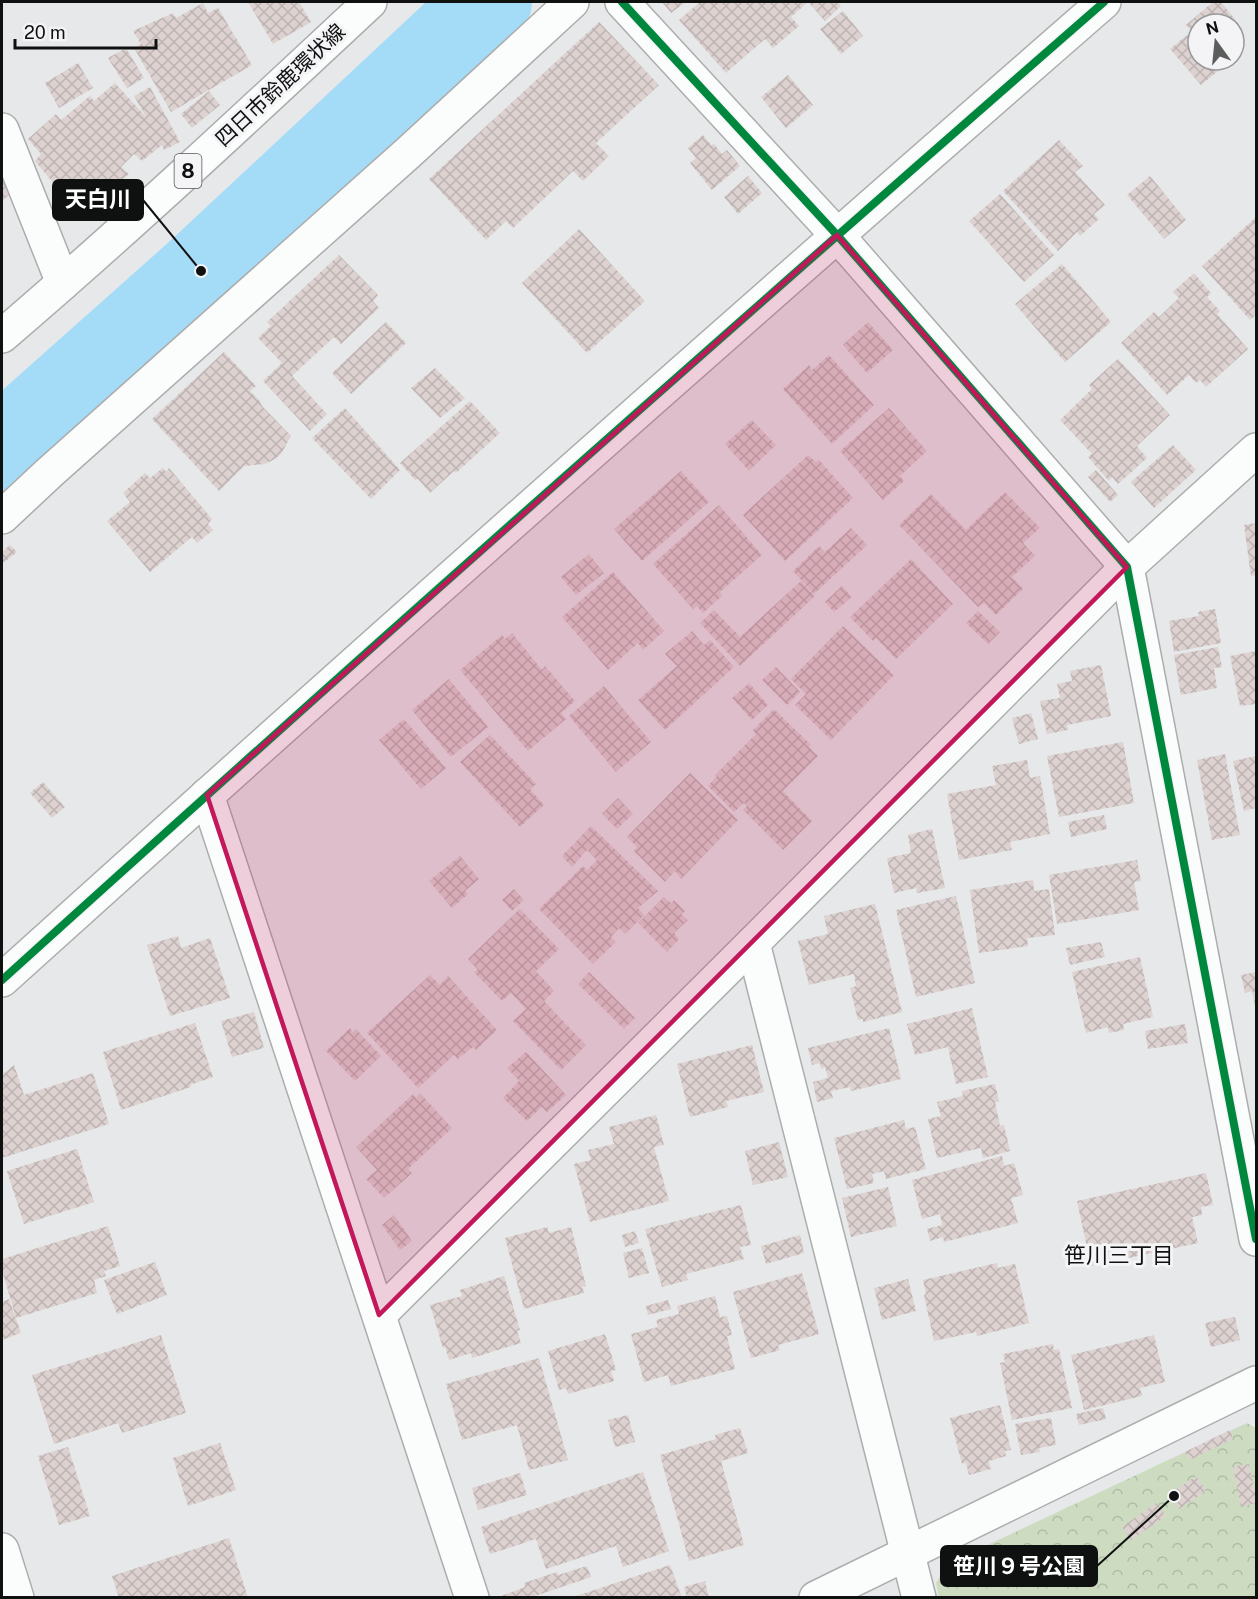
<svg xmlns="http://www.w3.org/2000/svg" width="1258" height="1599" viewBox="0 0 1258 1599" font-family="'Public Sans','Noto Sans JP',sans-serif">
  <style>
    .park { fill: url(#park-crowns) }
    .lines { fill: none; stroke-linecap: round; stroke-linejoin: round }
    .river { stroke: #a4dcf7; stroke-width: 86 }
    .building { fill: url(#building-cross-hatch) }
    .minor-casing { stroke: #adadae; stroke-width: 36 }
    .major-casing { stroke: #adadae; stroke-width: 36 }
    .minor { stroke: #fbfcfc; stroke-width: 33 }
    .major { stroke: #fbfcfc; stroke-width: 33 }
    .cycleway-casing { stroke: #f4f4f7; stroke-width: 11 }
    .cycleway { stroke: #00873e; stroke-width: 8 }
    .marked { fill: #c2185b; fill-opacity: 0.2; stroke: #c2185b; stroke-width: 4.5; stroke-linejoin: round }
    .labels { text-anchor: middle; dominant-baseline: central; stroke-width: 6; stroke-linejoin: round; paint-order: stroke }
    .shield { fill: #f4f4f7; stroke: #545455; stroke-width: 1.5 }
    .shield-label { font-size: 20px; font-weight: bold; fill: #0f1010 }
    .street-label { font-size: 21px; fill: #0f1010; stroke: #f4f4f7 }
    .neighbourhood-label { font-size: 22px; fill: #0f1010; stroke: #f4f4f7 }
    .leader { fill: none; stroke: #0f1010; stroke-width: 2 }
    .callout-dot { fill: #0f1010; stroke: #f4f4f7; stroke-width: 2 }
    .callout { fill: #0f1010; stroke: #0f1010; stroke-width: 2 }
    .callout-label { font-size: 22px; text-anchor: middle; font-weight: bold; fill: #fff }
  </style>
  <defs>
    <pattern id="park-crowns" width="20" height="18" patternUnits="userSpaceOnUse" patternTransform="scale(1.5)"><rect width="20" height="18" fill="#cddcc1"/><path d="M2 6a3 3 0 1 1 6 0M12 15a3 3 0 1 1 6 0" fill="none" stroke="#afbca5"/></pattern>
    <pattern id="building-cross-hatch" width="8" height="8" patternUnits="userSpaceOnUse" patternTransform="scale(1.5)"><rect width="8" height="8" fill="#ddd2d0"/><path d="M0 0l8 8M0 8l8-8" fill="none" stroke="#bcb3b2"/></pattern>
  </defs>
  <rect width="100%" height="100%" fill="#e7e8e9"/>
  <polygon class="park" points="1247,1423 1256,1428 1256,1597 939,1598 936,1583 947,1564"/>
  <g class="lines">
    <polyline class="river" points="2,448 201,271 489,2"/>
  </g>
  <g class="building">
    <polygon points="248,2 299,2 311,22 273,44"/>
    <polygon points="662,2 686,2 671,13"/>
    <polygon points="700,2 838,2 841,6 825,21 808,2 791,17 799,26 773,48 765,39 726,73 679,20"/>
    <polygon points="1213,2 1221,2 1238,23 1234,26 1234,24 1198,24 1198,39 1186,25"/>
    <polygon points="203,3 208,13 218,8 252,65 171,112 134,48 141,44 133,31 173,13 176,18"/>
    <polygon points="843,11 863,36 841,54 820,29"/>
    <polygon points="599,22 659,85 596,143 609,156 583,181 573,171 513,228 506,221 486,240 429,179"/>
    <polygon points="1187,35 1198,48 1198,60 1208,60 1218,71 1201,85 1170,49"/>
    <polygon points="126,48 144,78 127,88 108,58"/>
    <polygon points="78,63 93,88 59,108 45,83"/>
    <polygon points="788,75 813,105 786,128 761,97"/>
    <polygon points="115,83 146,117 134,96 150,87 180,142 164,150 162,145 142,161 134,154 121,167 129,174 80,215 35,161 41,154 28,139 56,114 61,120 90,96 94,101"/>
    <polygon points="209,91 220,105 192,128 181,114"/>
    <polygon points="703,135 711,145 714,144 722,154 727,150 740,166 712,190 690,163 696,158 688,148"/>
    <polygon points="1059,140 1083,166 1075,172 1105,205 1094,214 1099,219 1080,236 1077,232 1058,251 1003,191"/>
    <polygon points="2,171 10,194 2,201"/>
    <polygon points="748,176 762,193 738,214 724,197"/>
    <polygon points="1150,176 1186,220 1164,239 1127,195"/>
    <polygon points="1000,194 1054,255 1024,282 969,221"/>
    <polygon points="1256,217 1256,315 1250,320 1202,266"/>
    <polygon points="579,229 645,301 587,353 522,283"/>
    <polygon points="339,255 378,295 373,301 379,308 341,344 334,337 292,376 327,414 310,431 263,381 282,363 258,338 271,326 267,322"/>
    <polygon points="1062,264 1111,322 1065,362 1015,304"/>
    <polygon points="1194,273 1211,293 1207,297 1220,311 1217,314 1248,349 1206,387 1200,380 1196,383 1189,375 1167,395 1121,343 1154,312 1159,317 1179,298 1173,292"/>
    <polygon points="386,322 406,343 351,394 332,373"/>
    <polygon points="868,322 893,350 867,373 843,345"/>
    <polygon points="224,352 256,386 250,391 259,400 262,406 291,436 281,454 275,459 265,464 244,466 219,491 152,419"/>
    <polygon points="829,355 874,405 832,444 783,389 809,365 812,370"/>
    <polygon points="1118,359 1170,415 1137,446 1147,458 1118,484 1112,477 1109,481 1088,457 1092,454 1060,420 1092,389 1089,385"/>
    <polygon points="435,368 465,398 440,418 411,388"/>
    <polygon points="470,401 500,433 456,473 454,471 430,493 418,479 415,480 400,463"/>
    <polygon points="345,408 400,470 371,499 312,438"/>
    <polygon points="889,408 927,451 900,476 904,481 883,500 840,451"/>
    <polygon points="752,420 776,445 749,471 725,444"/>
    <polygon points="1173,445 1196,470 1154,508 1131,482"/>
    <polygon points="808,455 816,462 819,460 853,498 785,561 743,515"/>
    <polygon points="163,468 166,472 169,468 212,519 208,524 213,530 197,543 192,537 150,572 107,521 130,502 123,493 145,473 150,478"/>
    <polygon points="1096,470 1118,495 1110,502 1088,477"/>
    <polygon points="681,471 709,502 642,561 614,529"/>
    <polygon points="1005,492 1040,528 1023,543 1035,556 1012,577 1023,589 996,615 984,603 978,607 899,525 931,494 966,530"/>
    <polygon points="719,505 762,555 720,592 722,596 703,613 697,606 693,609 653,564"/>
    <polygon points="1256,523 1256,575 1251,576 1244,525"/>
    <polygon points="851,528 867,545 814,594 793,571 819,546 825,552"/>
    <polygon points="10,545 17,552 2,564 2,552"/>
    <polygon points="589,554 604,573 576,595 561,577"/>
    <polygon points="911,559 953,604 896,659 876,638 873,641 850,617"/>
    <polygon points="613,572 664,631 643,650 638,643 608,670 562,617"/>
    <polygon points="801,581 815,596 740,666 700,623 714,610 740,637"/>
    <polygon points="842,586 852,597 834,612 825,602"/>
    <polygon points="1215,609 1221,643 1174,652 1169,621 1199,616 1198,612"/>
    <polygon points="978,611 1000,632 988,644 966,623"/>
    <polygon points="843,626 894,675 831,740 795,705 806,694 791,679"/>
    <polygon points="692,631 704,645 710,640 734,667 665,730 638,700 677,666 665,654"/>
    <polygon points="512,633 542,670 545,666 575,701 561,713 566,719 528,751 460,670 502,635 505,639"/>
    <polygon points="1218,647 1222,667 1214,668 1217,688 1181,695 1174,655"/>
    <polygon points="1256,651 1256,704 1240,706 1230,656"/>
    <polygon points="1101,665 1111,716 1067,725 1068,730 1047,734 1040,701 1060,698 1057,684 1072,681 1070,671"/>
    <polygon points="776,667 800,692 787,705 762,680"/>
    <polygon points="449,679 488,727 451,757 412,710"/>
    <polygon points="749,683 768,705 752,720 732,698"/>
    <polygon points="604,686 651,742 616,772 569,716"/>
    <polygon points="774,709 811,745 809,747 818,756 783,791 812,821 783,850 743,810 747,806 744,803 734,812 708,786 717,776 715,775 756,734 753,730"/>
    <polygon points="1031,713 1038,739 1019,744 1012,718"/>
    <polygon points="404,719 446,768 421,789 379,740"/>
    <polygon points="490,735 536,784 530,789 544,805 520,827 460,762"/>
    <polygon points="1123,742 1134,803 1059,817 1047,756"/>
    <polygon points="1225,754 1240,835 1212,840 1197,760"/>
    <polygon points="1256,756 1256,808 1244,811 1233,761"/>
    <polygon points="1027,760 1030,778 1040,776 1050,834 1010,842 1012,850 959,860 947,794 996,785 992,766"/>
    <polygon points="690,773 738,820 681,879 675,871 665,882 634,851 637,847 627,837"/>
    <polygon points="43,782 65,807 52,818 30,793"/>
    <polygon points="618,798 633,814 617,829 602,814"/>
    <polygon points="1104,815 1107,829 1071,837 1068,822"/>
    <polygon points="591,826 658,891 638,908 644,915 625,934 619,928 611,937 616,942 593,964 539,909 583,866 587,870 597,860 587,850 572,867 562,856"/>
    <polygon points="932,829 945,888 917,893 916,888 894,893 887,858 911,853 908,835"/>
    <polygon points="460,856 479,879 465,891 468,894 452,908 429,881"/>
    <polygon points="1137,860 1141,881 1134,882 1139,910 1057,924 1049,875"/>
    <polygon points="1033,880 1034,891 1049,889 1055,935 1027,938 1028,946 979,953 970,890"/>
    <polygon points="514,889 524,900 512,911 502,900"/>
    <polygon points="956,896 975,983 916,997 896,910"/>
    <polygon points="664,897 671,903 674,900 685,911 681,914 688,920 674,933 679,939 667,952 638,923"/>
    <polygon points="875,904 902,1012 863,1022 863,1019 858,1020 850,988 856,986 854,974 809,985 798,941 828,934 824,916"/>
    <polygon points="520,909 559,949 536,971 554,991 544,1001 586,1045 561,1070 513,1021 526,1009 511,993 502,1001 474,972 478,970 468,959"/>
    <polygon points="178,936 181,948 210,938 230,998 170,1016 147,945"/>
    <polygon points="1101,942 1105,957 1070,965 1066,948"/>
    <polygon points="1140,957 1153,1017 1123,1024 1124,1030 1109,1033 1108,1027 1086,1033 1072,972"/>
    <polygon points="589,972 635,1018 624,1029 578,984"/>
    <polygon points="1256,972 1256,1006 1255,1006 1252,991 1245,993 1241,975"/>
    <polygon points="430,975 440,985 448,976 497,1030 476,1050 473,1047 458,1059 454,1055 418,1088 367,1033"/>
    <polygon points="972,1008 988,1077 956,1084 948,1047 915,1055 907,1024"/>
    <polygon points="254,1012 264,1048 232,1057 221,1021"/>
    <polygon points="195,1023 213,1077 190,1085 191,1087 121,1110 103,1052"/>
    <polygon points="1185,1024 1188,1043 1148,1049 1145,1031"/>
    <polygon points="350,1028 353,1032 356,1029 381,1056 355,1081 326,1051"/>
    <polygon points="889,1028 901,1079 851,1091 850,1087 831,1091 833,1098 817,1102 813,1082 828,1078 825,1067 821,1069 820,1063 812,1065 808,1048"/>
    <polygon points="752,1045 764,1092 726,1101 728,1107 690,1117 677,1064"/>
    <polygon points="526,1052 566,1095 547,1112 542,1107 527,1121 503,1098 519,1081 507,1068"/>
    <polygon points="14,1065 24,1095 93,1073 109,1124 2,1158 2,1075"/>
    <polygon points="995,1084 999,1101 995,1102 1000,1126 1004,1125 1010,1151 983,1158 981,1148 937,1158 928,1119 941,1116 937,1102 963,1096 962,1091"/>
    <polygon points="420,1093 452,1128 408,1169 412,1173 384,1198 366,1179 377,1170 356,1147 413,1094 416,1098"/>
    <polygon points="656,1115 664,1145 654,1147 669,1201 590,1222 574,1164 591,1160 588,1150 614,1144 609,1127"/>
    <polygon points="904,1120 906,1129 915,1127 926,1169 886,1179 884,1171 872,1174 874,1183 847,1189 834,1138"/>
    <polygon points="779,1142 788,1177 753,1185 745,1151"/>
    <polygon points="77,1149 94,1202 24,1224 7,1171"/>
    <polygon points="1002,1156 1004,1166 1014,1163 1023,1195 1011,1198 1018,1223 944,1242 943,1237 930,1241 927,1229 942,1225 940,1214 922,1219 912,1180"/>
    <polygon points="1206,1173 1213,1205 1201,1207 1202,1215 1192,1217 1198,1243 1091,1266 1077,1201"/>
    <polygon points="888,1187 897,1226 851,1237 842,1198"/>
    <polygon points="741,1205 751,1245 740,1247 744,1259 686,1274 688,1280 662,1287 645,1229"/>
    <polygon points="394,1215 412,1241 400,1250 382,1225"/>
    <polygon points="108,1226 120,1266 104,1271 106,1276 94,1280 97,1293 16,1318 2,1270 2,1259"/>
    <polygon points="547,1227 549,1233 571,1227 586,1286 582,1287 584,1293 524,1309 505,1238"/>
    <polygon points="635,1231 639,1243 625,1247 622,1235"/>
    <polygon points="800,1235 804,1253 766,1264 761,1246"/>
    <polygon points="642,1248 649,1273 629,1278 623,1253"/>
    <polygon points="155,1262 167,1295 117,1314 104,1280"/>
    <polygon points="997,1263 998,1268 1015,1264 1029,1323 977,1336 976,1332 934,1341 924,1295 926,1294 923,1280"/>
    <polygon points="802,1273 819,1334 778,1345 780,1350 751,1358 733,1292"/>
    <polygon points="504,1276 520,1330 517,1331 521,1343 472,1358 471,1353 449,1360 445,1346 443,1348 430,1305 462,1296 460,1290"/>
    <polygon points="908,1279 916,1311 882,1320 874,1288"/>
    <polygon points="715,1296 720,1317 727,1316 732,1335 727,1336 735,1369 671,1386 668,1375 644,1382 631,1334 658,1327 656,1320 679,1314 677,1306"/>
    <polygon points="9,1299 21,1333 2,1340 2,1302"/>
    <polygon points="668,1300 671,1309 648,1315 646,1306"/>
    <polygon points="1235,1317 1240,1340 1211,1347 1205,1323"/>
    <polygon points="605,1334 616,1370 611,1371 614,1381 568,1394 566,1388 559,1390 548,1351"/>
    <polygon points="161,1335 186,1413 122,1433 118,1423 54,1444 32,1375"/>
    <polygon points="1154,1335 1165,1382 1140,1388 1142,1396 1084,1410 1071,1355"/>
    <polygon points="1053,1344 1054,1350 1059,1349 1072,1408 1012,1420 1000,1363 1005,1362 1003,1354"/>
    <polygon points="539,1358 568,1460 529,1470 517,1425 462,1440 446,1384"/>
    <polygon points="1000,1405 1011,1450 1005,1451 1006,1456 989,1461 991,1469 969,1475 966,1463 962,1464 950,1418"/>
    <polygon points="1103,1408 1106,1419 1079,1425 1076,1414"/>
    <polygon points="628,1415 635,1442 615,1447 608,1420"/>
    <polygon points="1051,1418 1056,1445 1039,1448 1040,1452 1021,1455 1015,1424"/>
    <polygon points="740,1428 748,1453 721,1461 744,1545 689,1561 660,1455 716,1439 715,1435"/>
    <polygon points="1230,1430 1233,1439 1190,1460 1185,1452"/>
    <polygon points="220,1443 236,1490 188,1506 173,1458"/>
    <polygon points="68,1447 90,1516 59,1525 38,1456"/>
    <polygon points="1249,1464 1256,1497 1256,1503 1241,1507 1233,1467"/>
    <polygon points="643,1472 669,1551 623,1567 616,1546 546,1569 536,1539 490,1554 481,1527"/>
    <polygon points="520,1473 527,1495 478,1510 472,1488"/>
    <polygon points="1196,1476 1206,1491 1179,1509 1169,1494"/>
    <polygon points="1156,1503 1166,1516 1131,1540 1122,1527"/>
    <polygon points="229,1538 248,1598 119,1598 112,1576"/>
    <polygon points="670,1565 682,1598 573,1598 573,1597"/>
    <polygon points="587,1566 591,1577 529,1598 496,1598 525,1587 524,1583 557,1572 558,1575"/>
    <polygon points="705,1581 709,1598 687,1598 684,1587"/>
  </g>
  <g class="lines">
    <defs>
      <g id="minor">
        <polyline points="622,2 837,235 1127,567 1256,1239"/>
        <polyline points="2,130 63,283"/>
        <polyline points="2,517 49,473 408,153 572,2"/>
        <polyline points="207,795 472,1598"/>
        <polyline points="753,943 919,1598"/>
        <path d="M 2,980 C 366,651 734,325 1104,2"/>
        <polyline points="379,1315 753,943 1127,567 1256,450"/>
        <polyline points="2,1550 17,1598"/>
        <polyline points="816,1598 1256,1383"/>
      </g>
      <path id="major" d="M 2,336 C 128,228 249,115 370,2"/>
    </defs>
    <use href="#minor" class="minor-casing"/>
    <use href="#major" class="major-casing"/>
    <use href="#minor" class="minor"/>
    <use href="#major" class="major"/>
    <defs>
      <g id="cycleway">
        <polyline points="622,2 837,235 1127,567 1256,1239"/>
        <path d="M 2,980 C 366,651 734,325 1104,2"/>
      </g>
    </defs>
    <use href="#cycleway" class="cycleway-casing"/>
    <use href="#cycleway" class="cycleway"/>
  </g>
  <path class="marked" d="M 837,235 L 1127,567 L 379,1315 L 207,795 Z"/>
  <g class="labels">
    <rect class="shield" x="174.5" y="154" width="27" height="34" rx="4.5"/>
    <g class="shield-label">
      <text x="188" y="171">8</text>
    </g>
    <g class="street-label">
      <text transform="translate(280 85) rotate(-43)">四日市鈴鹿環状線</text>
    </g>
    <g class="neighbourhood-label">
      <text x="1119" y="1255">笹川三丁目</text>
    </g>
  </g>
  <path class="leader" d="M201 271L143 200M1174 1496L1097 1566"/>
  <g class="callout-dot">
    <circle cx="201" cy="271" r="6"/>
    <circle cx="1174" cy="1496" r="6"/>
  </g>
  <g class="callout">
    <rect x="53" y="180" width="90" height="40" rx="6"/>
    <rect x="941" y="1546" width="156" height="40" rx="6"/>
  </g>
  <g class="callout-label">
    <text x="98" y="207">天白川</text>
    <text x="1019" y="1574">笹川９号公園</text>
  </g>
  <rect width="1258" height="1599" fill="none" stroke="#0f1010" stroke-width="6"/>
  <g transform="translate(1216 42) rotate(345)"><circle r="28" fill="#f4f4f7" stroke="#98999b" stroke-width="1.5"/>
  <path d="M0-4.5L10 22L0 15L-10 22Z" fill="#5b5c5c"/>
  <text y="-9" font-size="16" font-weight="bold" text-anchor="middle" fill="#0f1010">N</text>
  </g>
  <path d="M15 39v9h141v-9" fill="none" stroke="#0f1010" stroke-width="3"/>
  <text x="24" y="39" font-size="18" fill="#0f1010" stroke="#f4f4f7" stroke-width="4.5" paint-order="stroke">20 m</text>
</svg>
